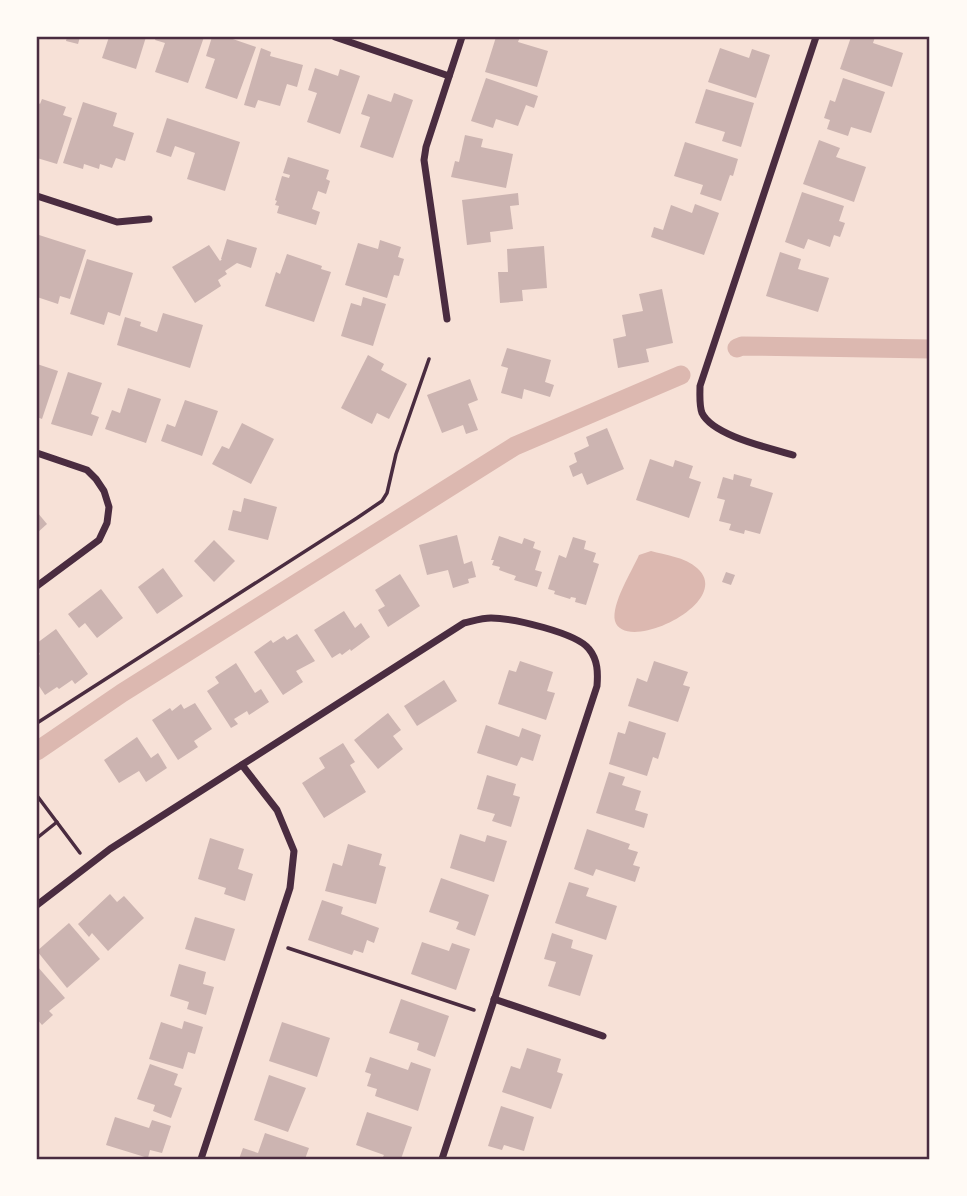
<svg xmlns="http://www.w3.org/2000/svg" width="967" height="1196" viewBox="0 0 967 1196" font-family="'Work Sans',sans-serif">
  <style>
    .water { fill: #dcb8b0 }
    .lines { fill: none; stroke-linecap: round; stroke-linejoin: round }
    .canal { stroke: #dcb8b0; stroke-width: 19 }
    .building { fill: #ccb4b1 }
    .path { stroke: #4a2c40; stroke-width: 3.5 }
    .minor { stroke: #4a2c40; stroke-width: 7 }
    .neatline { fill: none; stroke: #4a2c40; stroke-width: 2.5 }
  </style>
  <rect width="100%" height="100%" fill="#f7e1d7"/>
  <path class="water" d="M 651,551 C 665,555 685,557 697,568 C 736,602 625,655 615,621 C 611,604 632,571 639,555 Z"/>
  <g class="lines">
    <g class="canal">
      <polyline points="737,348 742,346 930,349"/>
      <polyline points="37,751 122,693 515,446 681,375"/>
    </g>
  </g>
  <g class="building">
    <polygon points="67,37 80,37 78,44 66,41"/>
    <polygon points="109,37 146,37 136,69 102,58"/>
    <polygon points="156,37 204,37 188,83 155,72 165,43 155,40"/>
    <polygon points="212,37 227,37 256,47 237,99 205,88 215,59 206,56"/>
    <polygon points="496,37 520,37 518,42 548,51 537,87 485,72"/>
    <polygon points="851,37 875,37 873,43 903,53 892,87 840,69"/>
    <polygon points="261,48 271,52 270,56 303,65 297,87 287,84 280,106 258,100 255,108 244,105"/>
    <polygon points="720,48 749,58 752,49 770,55 756,98 708,82"/>
    <polygon points="315,68 338,76 340,69 360,76 340,134 307,122 317,93 308,90"/>
    <polygon points="486,78 538,96 534,108 526,105 518,126 496,119 493,128 471,121"/>
    <polygon points="843,78 885,92 871,133 851,127 848,136 827,129 830,120 824,118 830,100 835,102"/>
    <polygon points="706,89 754,103 741,147 722,141 725,132 695,123"/>
    <polygon points="394,93 413,100 393,158 360,147 370,117 361,114 368,94 391,102"/>
    <polygon points="42,99 66,107 63,115 72,118 57,164 37,158 37,102 40,104"/>
    <polygon points="83,102 117,113 113,126 134,133 125,161 116,158 112,168 100,164 99,169 84,164 83,169 63,163"/>
    <polygon points="167,118 240,142 225,191 187,179 195,153 175,146 171,157 156,152"/>
    <polygon points="465,135 483,139 481,147 513,154 506,188 451,177 455,161 459,162"/>
    <polygon points="819,140 840,148 836,157 866,167 854,202 803,184"/>
    <polygon points="685,142 738,159 733,176 730,175 721,201 700,194 703,185 674,176"/>
    <polygon points="288,157 329,170 326,179 330,181 326,194 318,191 312,209 320,212 316,225 277,213 279,206 275,205 277,201 275,200 282,176 289,178 290,175 283,173"/>
    <polygon points="802,192 844,206 839,221 845,223 840,237 834,235 830,247 808,239 804,249 785,242"/>
    <polygon points="518,193 519,205 510,206 513,229 490,232 491,242 467,245 462,200"/>
    <polygon points="695,204 719,213 704,255 651,237 654,227 663,230 671,205 692,213"/>
    <polygon points="39,235 86,250 70,299 60,296 58,304 37,297 37,242"/>
    <polygon points="227,239 257,248 251,268 237,263 225,271 227,274 218,280 221,286 195,303 172,267 209,245 220,261 222,259 221,259"/>
    <polygon points="380,240 401,247 398,257 404,259 399,276 394,275 387,298 345,285 358,243 378,249"/>
    <polygon points="544,246 547,288 522,290 523,301 500,303 498,272 508,272 507,249"/>
    <polygon points="780,252 801,259 798,269 829,278 818,312 766,296"/>
    <polygon points="287,254 322,266 321,269 331,272 314,322 265,306 276,272 280,274"/>
    <polygon points="87,259 133,273 120,316 108,312 104,325 70,314"/>
    <polygon points="662,289 673,343 646,349 649,362 618,368 613,339 626,336 622,315 643,311 639,294"/>
    <polygon points="363,297 386,304 373,346 341,336 351,303 361,306"/>
    <polygon points="163,313 203,325 190,368 117,345 125,317 141,322 140,326 157,332"/>
    <polygon points="507,348 551,360 545,382 554,385 550,397 524,389 522,399 501,393 508,368 501,366"/>
    <polygon points="368,355 384,364 381,370 407,384 389,419 377,413 372,424 341,408"/>
    <polygon points="37,364 58,371 42,419 37,417"/>
    <polygon points="68,372 102,383 91,414 99,417 92,436 51,424"/>
    <polygon points="470,379 478,400 468,404 478,430 466,434 463,425 442,433 427,395"/>
    <polygon points="128,388 161,399 146,443 105,429 112,410 120,413"/>
    <polygon points="185,400 218,411 202,456 161,441 167,424 175,427"/>
    <polygon points="242,423 274,439 251,484 212,464 222,446 229,449"/>
    <polygon points="607,428 624,469 587,485 582,473 573,477 569,466 577,462 574,453 589,446 586,437"/>
    <polygon points="650,459 673,467 675,460 693,466 689,478 701,482 689,518 636,500"/>
    <polygon points="734,474 752,479 750,486 773,493 760,534 745,530 744,534 729,530 731,524 719,521 725,500 717,498 723,477 733,480"/>
    <polygon points="244,498 277,507 268,540 228,530 233,510 241,512"/>
    <polygon points="37,512 47,524 37,533"/>
    <polygon points="457,535 464,564 472,561 476,577 468,579 469,583 453,588 448,570 427,575 419,545"/>
    <polygon points="499,536 522,544 524,538 535,542 533,548 541,551 535,570 542,572 537,587 514,580 516,576 499,570 500,567 492,565 494,560 491,560"/>
    <polygon points="573,537 586,541 584,549 596,553 593,562 599,564 586,605 575,602 576,598 571,597 570,599 554,594 555,591 548,589 559,555 566,558"/>
    <polygon points="214,540 235,561 214,582 194,561"/>
    <polygon points="163,568 183,596 157,614 138,587"/>
    <polygon points="726,572 735,575 731,585 722,582"/>
    <polygon points="400,574 420,606 388,627 378,610 385,606 375,590"/>
    <polygon points="101,589 123,618 97,638 85,623 79,628 68,614"/>
    <polygon points="344,611 355,628 361,623 370,637 351,651 350,649 342,655 340,653 332,658 314,630"/>
    <polygon points="56,629 88,674 75,684 72,680 59,689 57,687 45,695 37,683 37,657 40,654 37,649 37,643"/>
    <polygon points="297,634 315,661 296,671 303,682 283,695 254,652 271,640 273,643 284,636 287,640"/>
    <polygon points="520,661 553,672 547,691 555,693 546,720 498,704 509,670 516,672"/>
    <polygon points="654,661 688,672 683,685 690,687 678,722 628,706 637,678 647,682"/>
    <polygon points="236,663 255,693 261,689 269,702 249,715 247,711 234,719 238,724 231,728 207,691 219,683 215,677"/>
    <polygon points="444,680 457,701 417,726 404,706"/>
    <polygon points="195,703 212,729 194,741 198,747 178,760 152,720 170,708 172,711 181,704 184,709"/>
    <polygon points="388,713 401,730 393,736 403,749 378,769 354,740"/>
    <polygon points="629,721 666,733 658,759 653,757 647,776 609,764 618,732 625,734"/>
    <polygon points="486,725 519,737 522,728 541,735 533,761 521,757 517,766 477,753"/>
    <polygon points="137,737 151,758 158,753 167,768 146,782 139,771 119,783 104,760"/>
    <polygon points="343,743 355,762 350,765 366,792 324,818 302,783 325,768 319,758"/>
    <polygon points="609,772 625,777 622,785 641,791 635,810 648,814 644,828 596,813"/>
    <polygon points="487,775 516,784 513,795 520,797 511,827 492,821 495,814 477,809"/>
    <polygon points="587,829 630,844 628,849 638,852 633,865 640,867 635,882 596,869 593,876 574,869"/>
    <polygon points="460,834 485,842 487,835 507,841 494,882 450,868"/>
    <polygon points="210,838 244,849 238,869 253,874 245,901 224,894 226,888 198,879"/>
    <polygon points="348,844 382,854 379,865 386,867 376,904 325,891 333,863 342,866"/>
    <polygon points="441,878 489,895 475,936 456,929 459,922 429,912"/>
    <polygon points="569,882 589,888 586,896 617,906 606,940 555,923"/>
    <polygon points="110,894 117,902 124,896 144,918 108,951 92,933 89,937 78,924"/>
    <polygon points="322,900 343,907 341,914 379,928 374,943 367,940 363,953 354,950 352,955 308,940"/>
    <polygon points="195,917 235,929 225,961 185,949"/>
    <polygon points="69,923 100,959 67,988 37,951"/>
    <polygon points="552,933 573,940 571,948 593,955 580,996 548,986 556,962 544,959"/>
    <polygon points="422,942 449,951 452,943 470,949 456,990 411,974"/>
    <polygon points="179,964 206,972 203,984 214,987 206,1015 187,1009 189,1002 170,996"/>
    <polygon points="37,966 65,998 49,1011 53,1015 42,1025 37,1019"/>
    <polygon points="401,999 449,1016 435,1057 417,1050 419,1043 389,1033"/>
    <polygon points="184,1021 203,1027 195,1054 188,1052 183,1069 149,1059 161,1022 182,1029"/>
    <polygon points="282,1022 330,1038 317,1077 269,1061"/>
    <polygon points="527,1048 561,1059 557,1072 563,1074 551,1109 502,1092 511,1066 520,1069"/>
    <polygon points="370,1057 408,1070 411,1062 431,1069 418,1111 375,1096 377,1089 367,1086 371,1074 365,1072"/>
    <polygon points="150,1064 178,1074 174,1085 182,1088 171,1118 153,1111 155,1105 137,1099"/>
    <polygon points="269,1075 306,1088 288,1132 254,1120"/>
    <polygon points="501,1106 534,1117 524,1151 504,1145 502,1150 488,1146"/>
    <polygon points="367,1112 412,1127 401,1159 382,1159 384,1155 356,1145"/>
    <polygon points="115,1117 149,1128 152,1120 171,1126 162,1153 150,1150 148,1158 106,1145"/>
    <polygon points="265,1133 309,1148 305,1159 239,1159 243,1148 258,1153"/>
  </g>
  <g class="lines">
    <g class="path">
      <polyline points="37,723 357,518 382,501 387,493 396,454 429,359"/>
      <polyline points="37,798 38,797 80,853"/>
      <polyline points="37,838 57,822"/>
      <polyline points="288,948 474,1010"/>
    </g>
    <g class="minor">
      <polyline points="335,37 449,76"/>
      <polyline points="37,196 117,222 149,219"/>
      <polyline points="447,319 424,160 426,147 462,37"/>
      <polyline points="37,453 87,470 96,479 104,491 109,507 107,523 99,540 37,586"/>
      <path d="M 793,455 C 770,448 713,436 702,413 C 699,405 700,395 700,386 L 816,37"/>
      <path d="M 37,905 L 110,849 L 464,623 C 473,621 482,618 491,618 C 513,618 577,633 589,649 C 598,660 598,673 597,686 L 442,1159"/>
      <polyline points="494,999 603,1036"/>
      <polyline points="201,1159 290,888 294,851 277,810 242,765"/>
    </g>
  </g>
  <rect width="967" height="1196" fill="none" stroke="#fffaf5" stroke-width="77"/>
  <rect x="38" y="38" width="890" height="1120" class="neatline"/>
</svg>
